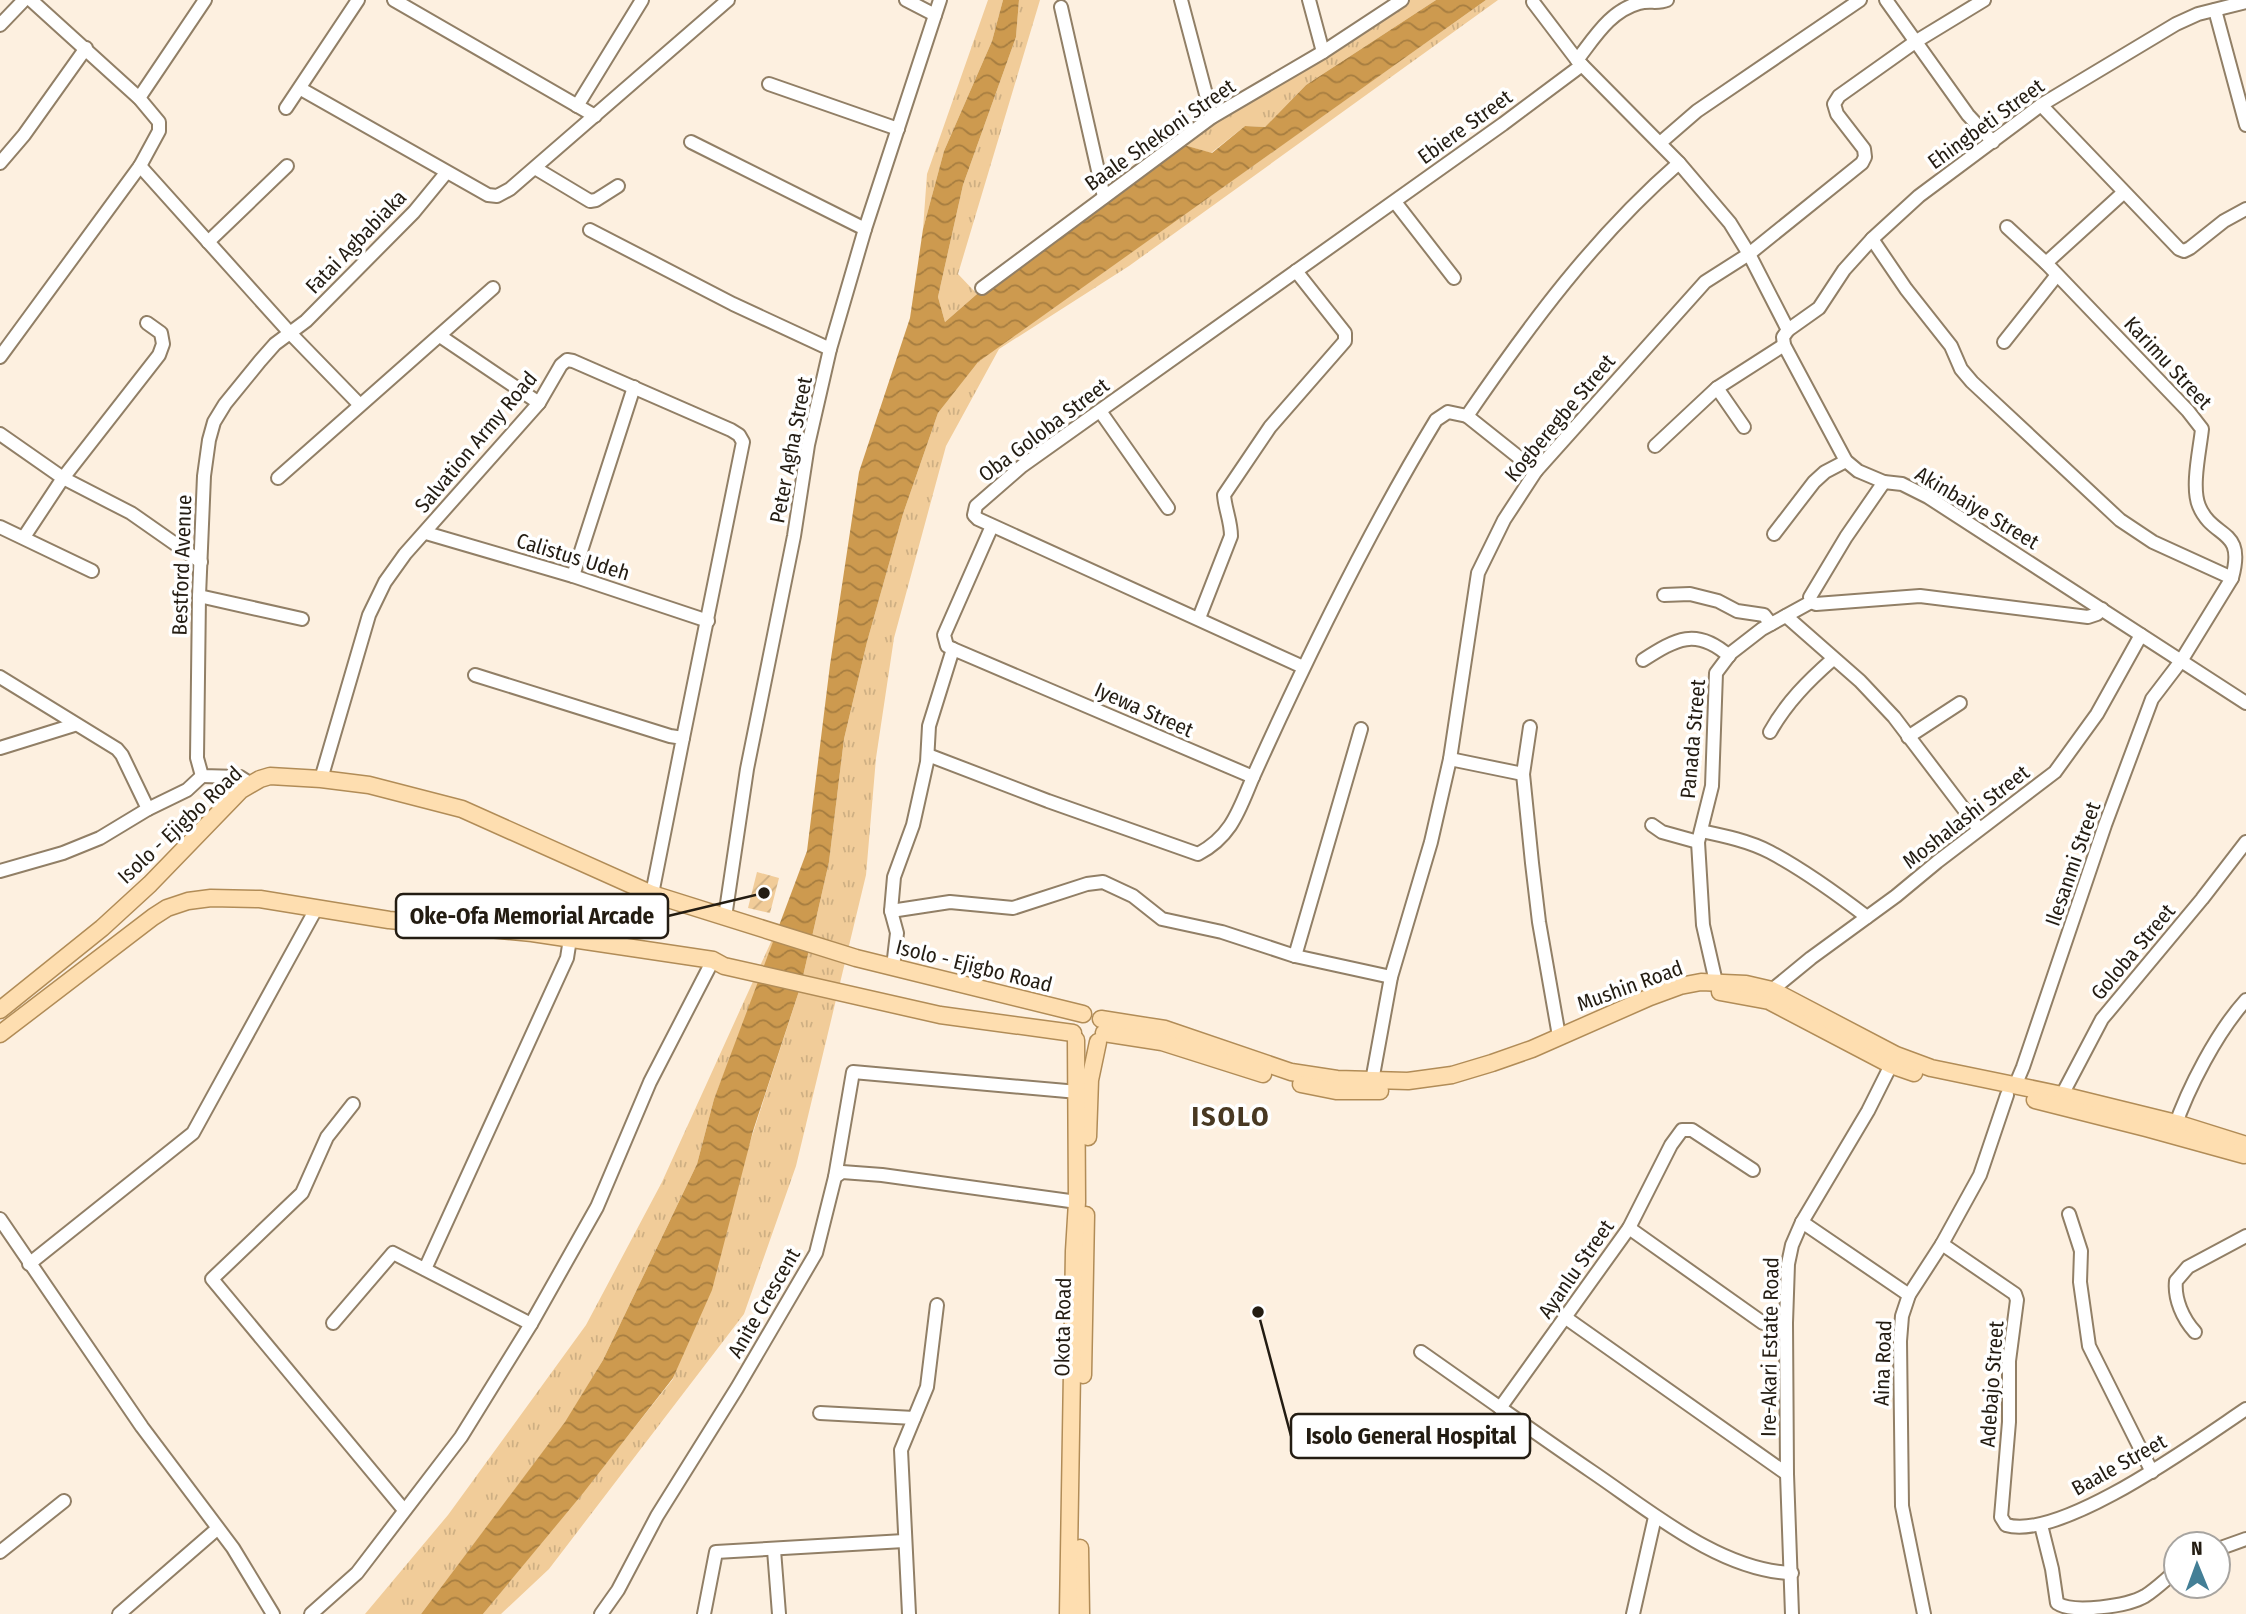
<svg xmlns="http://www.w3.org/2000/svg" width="2246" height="1614" viewBox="0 0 2246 1614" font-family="'Fira Sans Condensed',sans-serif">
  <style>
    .grass { fill: url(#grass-tufts) }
    .garden { fill: url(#garden-furrows) }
    .water { fill: url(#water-waves) }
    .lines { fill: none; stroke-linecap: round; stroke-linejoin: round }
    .minor-casing { stroke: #917f66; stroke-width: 16 }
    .major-casing { stroke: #b18c57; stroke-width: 19 }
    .minor { stroke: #fff; stroke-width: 12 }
    .major { stroke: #fedeb0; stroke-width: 16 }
    .labels { text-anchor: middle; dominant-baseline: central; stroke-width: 7; stroke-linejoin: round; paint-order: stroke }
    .street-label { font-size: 21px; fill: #231c12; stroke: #fff }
    .district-label { font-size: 28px; font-weight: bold; letter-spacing: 2px; fill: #483822; stroke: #fff }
    .leader { fill: none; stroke: #231c12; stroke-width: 2.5 }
    .callout-dot { fill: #231c12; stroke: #fff; stroke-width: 2.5 }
    .callout { fill: #fff; stroke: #231c12; stroke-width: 2.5 }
    .callout-label { font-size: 23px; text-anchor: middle; font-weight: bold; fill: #231c12 }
  </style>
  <defs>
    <pattern id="grass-tufts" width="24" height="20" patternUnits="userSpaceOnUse" patternTransform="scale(1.75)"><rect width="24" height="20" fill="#f1cc99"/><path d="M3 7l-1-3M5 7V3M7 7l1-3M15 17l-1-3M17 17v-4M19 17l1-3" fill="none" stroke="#ceaf83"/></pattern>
    <pattern id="garden-furrows" width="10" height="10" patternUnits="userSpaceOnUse" patternTransform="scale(1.75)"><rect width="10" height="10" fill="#f1cc99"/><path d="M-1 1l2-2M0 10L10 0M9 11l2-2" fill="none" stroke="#ceaf83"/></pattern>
    <pattern id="water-waves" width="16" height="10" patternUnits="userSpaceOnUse" patternTransform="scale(1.75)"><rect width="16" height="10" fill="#cd9a4f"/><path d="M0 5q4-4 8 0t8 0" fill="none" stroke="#a67d40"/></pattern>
  </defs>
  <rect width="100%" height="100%" fill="#fdf0e0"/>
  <g class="grass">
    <polygon points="988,0 1003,0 992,41 944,151 923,229 927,174"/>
    <polygon points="1019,0 1040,0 958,274 977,294 945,322 938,297 963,185 1016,37"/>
    <polygon points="1391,0 1436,0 1306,85 1265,127 1245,126 1211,153 1177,143 1237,100"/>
    <polygon points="1486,0 1498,0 1129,266 999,349 946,446 894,638 876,758 866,875 796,1166 744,1314 549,1569 501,1614 483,1614 583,1492 673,1379 801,985 829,862 844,739 867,642 903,514 938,413 977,362"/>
    <polygon points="780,922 759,984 714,1099 697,1164 603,1360 565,1423 421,1614 365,1614 448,1515 586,1325 662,1182"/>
  </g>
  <polygon class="garden" points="757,872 779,878 770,913 748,908"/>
  <polygon class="water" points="1003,0 1019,0 1016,37 963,185 938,297 945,322 977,294 1012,273 1177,143 1212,153 1245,126 1265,127 1306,85 1436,0 1486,0 978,362 938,413 903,514 867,642 844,739 829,862 801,985 753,1131 712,1290 673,1378 584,1492 483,1614 421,1614 565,1422 603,1360 697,1164 714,1099 807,851 830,665 859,472 910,318 923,229 944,151 992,41"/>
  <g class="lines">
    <defs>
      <g id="minor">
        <polyline points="394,0 595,116"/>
        <polyline points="906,0 935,15"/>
        <polyline points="1181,0 1212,117"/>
        <polyline points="1309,0 1323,52"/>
        <polyline points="1886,0 1968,115 1993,142"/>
        <polyline points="1533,2 1577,60 1679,163 1730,223 1749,254 1788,330 1783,337 1784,345 1846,461 1858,471 1884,482 1902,484 1928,497 2246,703"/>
        <polyline points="1061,7 1104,197"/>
        <polyline points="2215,10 2246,125"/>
        <polyline points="0,25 24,0"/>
        <path d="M 1577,60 C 1595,37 1610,11 1639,3 C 1649,0 1658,4 1667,0"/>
        <polyline points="769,84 898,129"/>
        <polyline points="301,89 488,195 497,196 510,189 728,0"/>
        <polyline points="139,98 205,0"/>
        <polyline points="2041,105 2179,249 2184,251 2190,248 2224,221 2246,209"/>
        <polyline points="577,106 642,0"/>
        <polyline points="286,108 358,0"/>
        <polyline points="691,142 865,229"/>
        <polyline points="1660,143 1697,111 1860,0"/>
        <polyline points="0,163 24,135 86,48"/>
        <polyline points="140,166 290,333 359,404"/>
        <polyline points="535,168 590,201 596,200 618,186"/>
        <polyline points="1395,202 1454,278"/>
        <path d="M 2007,227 L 2046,263 L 2188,411 L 2202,429 C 2200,449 2191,487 2199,506 C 2213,540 2246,527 2232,578 L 2181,661 L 2152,699 L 2105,825 L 2023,1067 L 2015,1086"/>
        <polyline points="590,230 733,304 830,349"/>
        <polyline points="1872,239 1906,289 1951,346 1961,369 1972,382 2120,520 2153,542 2232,578"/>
        <polyline points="208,242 287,166"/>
        <polyline points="2046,263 2123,193"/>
        <polyline points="982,288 1212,117 1323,52 1402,0"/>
        <polyline points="1788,330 1819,308 1844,270 1872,239 1919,196 2041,105 2176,24 2198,14 2246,2"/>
        <polyline points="440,336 539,403"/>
        <polyline points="2004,342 2057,275"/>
        <polyline points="0,357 140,166 159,131 159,122 139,98 31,0"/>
        <polyline points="1717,388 1744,427"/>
        <polyline points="1100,411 1168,508"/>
        <polyline points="1467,416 1536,471"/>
        <polyline points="0,434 63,478 131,513 201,562"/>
        <polyline points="1655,446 1717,388 1784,345"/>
        <polyline points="278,478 493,288"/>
        <polyline points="0,527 92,571"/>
        <polyline points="426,533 573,576 708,621"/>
        <polyline points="1774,534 1814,482 1825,472 1846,461"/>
        <polyline points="24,537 63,478 159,355 163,344 161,333 147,323"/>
        <polyline points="573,576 634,387"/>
        <polyline points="1664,595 1690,594 1718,601 1737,611 1764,615 1771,624"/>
        <polyline points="199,596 302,619"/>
        <polyline points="1811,602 1816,604 1920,596 2088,617 2097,614 2102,609"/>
        <polyline points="1786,616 1860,681 1894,717 1979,829"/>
        <path d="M 1199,618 L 1231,536 C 1231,521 1225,509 1224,495 L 1270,427 L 1345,341 L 1345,333 L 1296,271"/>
        <polyline points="953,649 947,646 944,635 992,526"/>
        <path d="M 1643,660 C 1676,639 1696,627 1729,656"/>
        <polyline points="1303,667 978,519 974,515 976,506 1022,466 1503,124 1582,65"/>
        <polyline points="475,675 670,736 683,738 652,894"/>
        <polyline points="0,677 117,749 122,755 148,809"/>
        <polyline points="1530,727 1523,774 1532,863 1539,922 1559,1036"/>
        <path d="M 1770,732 C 1786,703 1808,681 1833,659"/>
        <polyline points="1908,737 1960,703"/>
        <polyline points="0,748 74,725"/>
        <path d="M 928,755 L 1048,801 L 1198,854 C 1232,836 1239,810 1253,777"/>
        <polyline points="1450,759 1523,774"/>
        <polyline points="321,779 369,615 385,582 405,554 539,403 561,365 567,360 573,361 731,430 739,435 743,442 683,738"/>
        <polyline points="251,784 240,777 202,776 197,758 199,596 204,476 209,440 214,422 225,404 260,361 275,344 306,321 414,212 446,173"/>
        <polyline points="1652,825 1662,832 1698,842"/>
        <path d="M 1701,831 C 1725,836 1749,841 1770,852 C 1804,870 1837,894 1867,917"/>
        <polyline points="0,871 63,853 100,838 148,809 187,790 202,776"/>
        <polyline points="891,911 950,902 1013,908 1087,884 1103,882 1133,896 1162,919 1222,932 1295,956 1391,977"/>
        <polyline points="725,917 747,769 794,536 808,445 830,349 865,229 940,0"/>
        <polyline points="1295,956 1361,729"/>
        <path d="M 893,967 L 897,933 L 891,911 L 894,877 L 913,825 L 927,762 L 929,726 L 953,649 L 1253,777 C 1308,655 1367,534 1436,420 L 1448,412 L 1467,416 C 1530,324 1595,236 1679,163"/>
        <polyline points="1716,982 1703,925 1698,842 1712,786 1716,673 1731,653 1762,629 1811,602 1810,597 1846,537 1884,482"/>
        <polyline points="1772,990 1811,958 1896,896 1937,862 2055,772 2097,714 2141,635"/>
        <polyline points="1372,1081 1391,977 1431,842 1450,759 1478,573 1504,520 1536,471 1705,282 1749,254 1862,163 1865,157 1864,149 1837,114 1834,104 1839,96 1915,42 1984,0"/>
        <polyline points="2062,1095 2102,1019 2202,899 2246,842"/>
        <polyline points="353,1104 327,1137 302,1193 212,1279 404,1510"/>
        <path d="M 2174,1129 C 2188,1088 2217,1032 2246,1000"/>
        <polyline points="835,1177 853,1072 1078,1092"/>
        <polyline points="2069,1214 2081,1251 2080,1282 2089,1346 2152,1472"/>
        <polyline points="0,1219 142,1427 233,1548 273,1614"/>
        <polyline points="1802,1222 1909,1295"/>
        <polyline points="1629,1228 1763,1323 1786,1323"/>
        <path d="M 1942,1244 L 2015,1294 L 2017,1300 L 2009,1361 L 2009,1422 L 2001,1517 L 2006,1525 C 2062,1541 2198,1441 2246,1409"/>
        <polyline points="29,1264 193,1133 316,909"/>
        <polyline points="425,1269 567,958 570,939"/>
        <polyline points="1566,1318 1787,1474"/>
        <polyline points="333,1323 393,1253 531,1324"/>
        <path d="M 2195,1332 C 2183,1319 2174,1299 2176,1281 L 2188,1267 L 2246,1236"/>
        <path d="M 1421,1352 C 1478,1392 1534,1432 1591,1471 C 1649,1510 1720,1571 1792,1573"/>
        <polyline points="1500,1408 1629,1228 1671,1145 1682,1130 1692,1130 1753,1170"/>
        <polyline points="820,1413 914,1418"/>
        <path d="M 2041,1525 L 2052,1569 L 2057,1603 C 2073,1614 2128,1606 2145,1596 C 2156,1589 2166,1579 2176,1571"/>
        <polyline points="2218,1549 2246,1539"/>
        <polyline points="774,1550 779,1614"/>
        <polyline points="0,1552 64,1501"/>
        <polyline points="119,1614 217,1529"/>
        <polyline points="311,1614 357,1573 461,1437 531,1324 597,1207 650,1082 713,960"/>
        <polyline points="601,1614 618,1590 657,1516 737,1388 816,1253 835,1177 842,1172 882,1175 1077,1202"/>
        <polyline points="704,1614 716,1552 904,1541"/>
        <polyline points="909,1614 901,1450 927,1387 937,1305"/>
        <polyline points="1633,1614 1655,1517"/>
        <polyline points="1792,1614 1787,1474 1786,1323 1788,1264 1792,1245 1802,1222 1868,1111 1891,1065"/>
        <polyline points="1924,1614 1902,1506 1900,1341 1902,1316 1909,1295 1942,1244 1980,1175 2007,1095"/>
      </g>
      <g id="major">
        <polyline points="1720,992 1769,1001 1891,1065 1914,1073"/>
        <polyline points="0,1010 102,928 150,884 241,790 260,779 270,776 321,779 369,785 462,809 652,894 856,958 1083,1014"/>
        <polyline points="1101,1019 1165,1029 1291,1072 1337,1079 1408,1081 1452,1075 1492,1063 1532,1049 1650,997 1680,986 1701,982 1746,984 1772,990 1896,1055 1931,1068 2062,1095 2176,1123 2246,1145"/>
        <polyline points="1104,1033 1162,1042 1263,1074"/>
        <polyline points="0,1034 153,917 167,908 188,901 211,898 260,899 389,920 532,933 713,960 724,966 940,1015 1073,1033"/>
        <polyline points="1301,1084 1336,1091 1380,1091"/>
        <polyline points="2035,1100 2146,1128 2244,1155"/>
        <polyline points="1088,1137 1090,1080 1098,1042"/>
        <polyline points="1083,1375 1086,1215"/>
        <polyline points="1080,1548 1081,1614"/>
        <polyline points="1068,1614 1074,1251 1077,1202 1076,1040"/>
      </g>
    </defs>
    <use href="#minor" class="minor-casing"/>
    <use href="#major" class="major-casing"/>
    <use href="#minor" class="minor"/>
    <use href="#major" class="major"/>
  </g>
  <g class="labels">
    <g class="street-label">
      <text transform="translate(1986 124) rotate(-36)">Ehingbeti Street</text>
      <text transform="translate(1465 127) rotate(-36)">Ebiere Street</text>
      <text transform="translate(1160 135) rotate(-35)">Baale Shekoni Street</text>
      <text transform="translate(356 242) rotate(-46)">Fatai Agbabiaka</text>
      <text transform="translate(2168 363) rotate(47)">Karimu Street</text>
      <text transform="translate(1560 418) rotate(-50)">Kogberegbe Street</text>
      <text transform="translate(1044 430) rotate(-37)">Oba Goloba Street</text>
      <text transform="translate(476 442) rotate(-50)">Salvation Army Road</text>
      <text transform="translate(791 450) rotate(-79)">Peter Agha Street</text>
      <text transform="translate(1977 508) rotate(31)">Akinbaiye Street</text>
      <text transform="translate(573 557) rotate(17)">Calistus Udeh</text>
      <text transform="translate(182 565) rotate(-88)">Bestford Avenue</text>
      <text transform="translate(1144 710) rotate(24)">Iyewa Street</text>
      <text transform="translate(1693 739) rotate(-85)">Panada Street</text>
      <text transform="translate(1966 817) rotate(-38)">Moshalashi Street</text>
      <text transform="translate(180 825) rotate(-43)">Isolo - Ejigbo Road</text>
      <text transform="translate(2073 864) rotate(-71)">Ilesanmi Street</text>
      <text transform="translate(2133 952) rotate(-50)">Goloba Street</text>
      <text transform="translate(974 966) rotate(14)">Isolo - Ejigbo Road</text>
      <text transform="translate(1630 986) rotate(-20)">Mushin Road</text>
      <text transform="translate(1576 1269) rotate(-55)">Ayanlu Street</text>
      <text transform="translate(764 1303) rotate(-60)">Anite Crescent</text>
      <text transform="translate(1063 1327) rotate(-89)">Okota Road</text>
      <text transform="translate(1770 1347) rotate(-89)">Ire-Akari Estate Road</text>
      <text transform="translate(1883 1363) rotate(-88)">Aina Road</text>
      <text transform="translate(1992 1384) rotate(-86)">Adebajo Street</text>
      <text transform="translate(2119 1465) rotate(-29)">Baale Street</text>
    </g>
    <g class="district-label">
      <text x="1231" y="1116">ISOLO</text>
    </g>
  </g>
  <path class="leader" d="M764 893L668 916M1258 1312L1291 1436"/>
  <g class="callout-dot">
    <circle cx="764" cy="893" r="7"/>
    <circle cx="1258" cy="1312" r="7"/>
  </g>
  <g class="callout">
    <rect x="396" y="894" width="272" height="44" rx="7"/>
    <rect x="1291" y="1414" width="239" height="44" rx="7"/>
  </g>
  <g class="callout-label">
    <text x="532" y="924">Oke-Ofa Memorial Arcade</text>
    <text x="1411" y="1444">Isolo General Hospital</text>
  </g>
  <g transform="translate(2197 1565) rotate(359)"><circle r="33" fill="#ffffff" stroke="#a7a4a0" stroke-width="2"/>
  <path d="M0-5L12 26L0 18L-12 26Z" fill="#437f96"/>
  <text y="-10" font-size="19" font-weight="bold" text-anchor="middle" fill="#231c12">N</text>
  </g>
</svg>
